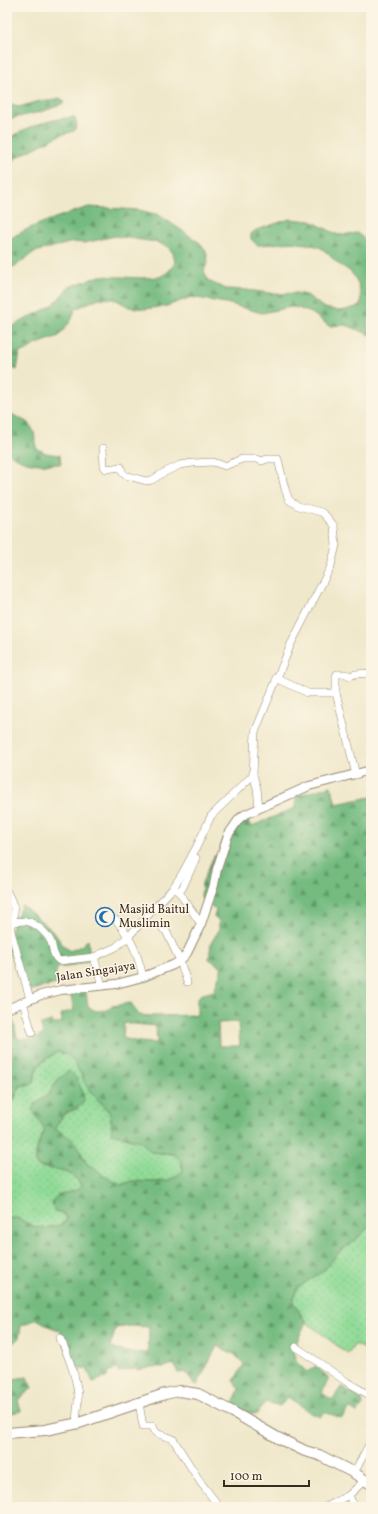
<svg xmlns="http://www.w3.org/2000/svg" width="378" height="1514" viewBox="0 0 378 1514" font-family="Vollkorn,serif">
  <style>
    .grass { fill: url(#grass-dots); stroke: #66825a }
    .forest { fill: url(#forest-firs); stroke: #58724f; fill-rule: evenodd }
    .lines { fill: none; stroke-linecap: round; stroke-linejoin: round }
    .minor-casing { stroke: #968974; stroke-width: 8 }
    .tertiary-casing { stroke: #968974; stroke-width: 10 }
    .secondary-casing { stroke: #968974; stroke-width: 12 }
    .minor { stroke: #fff; stroke-width: 7 }
    .tertiary { stroke: #fff; stroke-width: 8 }
    .secondary { stroke: #fff; stroke-width: 10 }
    .labels { text-anchor: middle; dominant-baseline: central; stroke-width: 3; stroke-linejoin: round; paint-order: stroke }
    .poi-label { font-size: 12px; fill: #3b2a1e; stroke: #fcf5e5; text-anchor: start }
    .street-label { font-size: 12px; fill: #3b2a1e; stroke: #fcf5e5 }
  </style>
  <defs>
    <pattern id="grass-dots" width="8" height="8" patternUnits="userSpaceOnUse"><rect width="8" height="8" fill="#90db97"/><path d="M2 2h.1M6 6h.1" fill="none" stroke="#7dbc82" stroke-width="1.8" stroke-linecap="round"/></pattern>
    <pattern id="forest-firs" width="22" height="20" patternUnits="userSpaceOnUse"><rect width="22" height="20" fill="#74bb80"/><path d="M5 1l3.5 6h-7zM16 11l3.5 6h-7z" fill="#609868"/></pattern>
  </defs>
  <rect width="100%" height="100%" fill="#fcf5e5"/>
  <filter id="ink" filterUnits="userSpaceOnUse"><feTurbulence type="fractalNoise" baseFrequency=".025" numOctaves="2"/><feDisplacementMap in="SourceGraphic" scale="8" xChannelSelector="R" yChannelSelector="G"/><feConvolveMatrix kernelMatrix="1 2 1 2 8 2 1 2 1" color-interpolation-filters="sRGB"/></filter>
  <filter id="wash" filterUnits="userSpaceOnUse"><feTurbulence type="fractalNoise" baseFrequency=".012" numOctaves="4" result="noise"/><feDisplacementMap in="SourceGraphic" scale="16" xChannelSelector="R" yChannelSelector="G"/><feGaussianBlur stdDeviation="0.9" result="paint"/><feColorMatrix in="noise" values="0 0 0 0 0 0 0 0 0 0 0 0 0 0 0 0 0 1.4 0 .05"/><feComposite in="paint" operator="in"/></filter>
  <g filter="url(#wash)">
    <rect width="100%" height="100%" fill="#f0e8ca"/>
    <g class="grass">
      <path d="M 58,1052 L 68,1055 L 75,1063 L 90,1091 L 110,1113 L 112,1128 L 124,1137 L 140,1141 L 151,1152 L 174,1154 L 181,1161 L 183,1171 L 170,1180 L 155,1182 L 133,1181 L 121,1185 L 116,1183 L 87,1164 C 84,1160 84,1157 81,1153 C 72,1141 67,1136 54,1129 L 63,1115 L 78,1108 L 60,1077 L 48,1095 L 34,1105 L 45,1130 C 39,1140 33,1155 37,1166 C 52,1170 74,1169 81,1186 L 78,1190 L 57,1196 L 62,1213 L 67,1219 C 62,1227 45,1230 36,1227 C 25,1224 18,1214 7,1220 L 7,1109 L 14,1100 L 20,1087 L 22,1085 C 39,1089 33,1073 38,1067 C 42,1061 52,1056 58,1052 Z"/>
      <polygon points="371,1225 371,1353 355,1344 348,1354 306,1322 293,1302 297,1288 323,1271 342,1249 351,1244"/>
    </g>
    <g class="forest">
      <path d="M 60,98 L 65,102 C 47,113 26,114 7,120 L 7,104 L 19,107 L 40,101 L 50,101 Z"/>
      <path d="M 75,117 L 77,126 L 74,131 L 60,135 L 25,153 L 16,158 L 7,168 L 7,140 C 26,126 51,119 75,117 Z"/>
      <path d="M 89,207 L 139,210 L 159,215 L 200,243 L 206,251 L 208,261 L 204,271 L 208,281 L 226,289 L 247,290 L 276,294 L 297,293 L 307,295 L 324,308 L 341,311 L 360,306 C 363,295 357,275 347,269 C 344,267 341,266 337,263 C 332,258 327,252 321,248 C 315,245 306,244 300,243 C 285,241 272,245 257,245 L 251,239 L 251,234 L 256,230 L 290,219 L 311,221 L 338,235 L 357,233 L 371,244 L 371,319 L 368,319 L 368,328 L 371,331 L 371,335 L 346,325 L 329,326 L 312,313 L 298,308 L 291,307 L 262,313 L 226,303 L 191,297 L 167,306 L 145,309 L 129,307 L 115,299 L 99,298 L 75,309 L 72,319 L 59,336 L 34,345 L 26,351 L 20,352 L 17,370 L 8,366 L 7,367 L 7,329 L 53,305 L 69,287 L 100,276 L 142,278 L 160,277 L 169,271 L 175,263 L 173,253 L 166,246 L 156,242 L 115,236 L 84,243 L 73,242 L 34,252 L 17,265 L 7,269 L 7,241 C 27,226 66,214 89,207 Z"/>
      <path d="M 7,406 L 13,415 L 29,423 L 34,432 L 36,448 L 45,453 L 60,455 L 61,464 C 39,464 26,466 7,452 Z"/>
      <path d="M 331,786 L 336,804 L 371,797 L 371,1225 L 351,1244 L 342,1249 L 323,1271 L 297,1288 L 293,1302 L 306,1322 L 293,1350 L 296,1357 L 295,1361 L 307,1372 L 316,1366 L 329,1378 L 322,1393 L 332,1400 L 342,1386 L 362,1400 L 363,1405 L 357,1413 L 349,1408 L 342,1418 L 324,1412 L 320,1417 L 309,1412 L 288,1397 L 280,1406 L 265,1402 L 257,1414 L 245,1412 L 233,1404 L 239,1389 L 234,1381 L 244,1364 L 234,1354 L 217,1346 L 197,1385 L 193,1383 L 186,1372 L 178,1373 L 174,1364 L 164,1367 L 151,1367 L 137,1370 L 134,1369 L 119,1372 L 117,1369 L 108,1372 L 107,1377 L 93,1382 L 87,1369 L 72,1367 L 60,1330 L 52,1328 L 37,1319 L 21,1326 L 19,1338 L 7,1348 L 7,1220 C 18,1213 25,1225 36,1227 C 45,1229 57,1226 65,1223 L 67,1219 C 66,1213 60,1212 55,1211 L 52,1205 C 55,1190 73,1196 81,1186 C 74,1169 52,1169 37,1166 C 34,1155 39,1140 45,1130 L 32,1109 C 36,1102 43,1100 49,1094 C 56,1084 57,1079 68,1071 C 75,1075 77,1079 80,1086 C 92,1111 73,1105 63,1115 C 60,1119 57,1125 55,1129 C 62,1133 71,1137 76,1144 C 81,1150 82,1159 87,1164 L 116,1183 L 121,1185 L 133,1181 L 155,1182 L 170,1180 L 183,1171 L 181,1161 L 174,1154 L 151,1152 L 140,1141 L 111,1133 C 112,1127 112,1120 110,1114 C 107,1106 95,1099 90,1091 C 80,1078 77,1054 58,1052 C 52,1056 40,1061 37,1068 C 34,1073 36,1078 33,1083 L 20,1086 L 14,1100 L 7,1109 L 7,1024 L 14,1022 L 17,1037 L 20,1039 L 31,1039 L 43,1035 L 41,1024 L 52,1021 L 53,1025 L 62,1022 L 61,1014 L 74,1010 L 70,993 L 86,991 L 88,1007 L 96,1011 L 108,1010 L 112,1006 L 131,1003 L 139,1015 L 151,1016 L 197,1015 L 197,1001 L 200,995 L 214,991 L 222,967 L 209,959 L 211,943 L 219,930 L 219,920 L 214,917 L 216,910 L 201,898 L 202,883 L 214,856 L 225,855 C 230,842 234,827 247,820 L 252,826 L 295,808 L 296,796 ZM 238,1022 L 240,1046 L 219,1046 L 218,1023 ZM 124,1023 L 156,1026 L 157,1043 L 138,1042 L 123,1038 ZM 131,1326 L 149,1327 L 148,1353 L 125,1352 L 110,1347 L 116,1328 Z"/>
      <polygon points="22,905 53,931 62,944 70,951 81,946 88,940 90,960 68,967 59,967 56,971 56,984 24,992 7,944 12,926"/>
      <polygon points="7,1364 13,1379 27,1377 32,1388 18,1400 21,1411 7,1414 7,1403 12,1401 13,1392 7,1381"/>
    </g>
  </g>
  <g filter="url(#ink)">
    <g class="lines">
      <defs>
        <g id="minor">
          <polyline points="103,448 104,466 106,469 121,467 122,472 125,475 146,481 152,480 163,473 180,465 193,463 213,462 225,466 242,459 257,459 262,461 267,459 278,459 285,489 289,500 298,506 321,512 326,516 334,526 336,545 331,566 291,644 255,732 253,775 257,788 259,808"/>
          <polyline points="276,678 308,693 336,693"/>
          <polyline points="356,775 336,693 336,676 337,674 346,674 350,676 355,674 371,673"/>
          <polyline points="173,888 179,892 183,887 196,858"/>
          <path d="M 7,892 C 18,912 15,915 7,936"/>
          <polyline points="179,892 201,924"/>
          <path d="M 116,920 C 133,941 137,952 143,977"/>
          <path d="M 12,922 C 16,922 21,921 25,921 C 35,922 47,933 51,942 C 53,948 53,958 60,961 L 94,957"/>
          <polyline points="10,928 30,999"/>
          <polyline points="163,929 166,931 180,961 187,982"/>
          <polyline points="102,986 94,957 116,947 130,935 173,888 182,874 196,848 211,816 253,775"/>
          <polyline points="23,1002 32,1033"/>
          <path d="M 60,1338 C 68,1355 76,1376 78,1395 C 79,1405 75,1414 77,1423"/>
          <polyline points="296,1347 347,1382 371,1396"/>
          <path d="M 139,1403 L 143,1426 L 153,1426 C 155,1437 165,1434 173,1439 L 201,1483 L 218,1505"/>
          <polyline points="354,1473 371,1441"/>
          <polyline points="349,1495 354,1507"/>
          <polyline points="326,1507 349,1495 365,1480"/>
        </g>
        <polyline id="tertiary" points="7,1009 41,995 61,990 116,984 143,977 173,965 180,961 187,953 201,924 214,885 217,869 228,835 239,819 244,815 309,786 371,770"/>
        <polyline id="secondary" points="7,1433 45,1430 79,1423 165,1394 179,1391 198,1394 233,1412 278,1438 305,1451 319,1455 354,1473 371,1484"/>
      </defs>
      <use href="#minor" class="minor-casing"/>
      <use href="#tertiary" class="tertiary-casing"/>
      <use href="#secondary" class="secondary-casing"/>
      <use href="#minor" class="minor"/>
      <use href="#tertiary" class="tertiary"/>
      <use href="#secondary" class="secondary"/>
    </g>
  </g>
  <defs>
    <symbol id="mosque-ring" viewBox="-11 -11 22 22"><circle r="9.5" fill="#fcf5e5" stroke="#1f6fb2" stroke-width="1.5"/><path d="M3.5-4.9A6 6 0 1 0 3.5 4.9A5 5 0 1 1 3.5-4.9Z" fill="#1f6fb2"/></symbol>
  </defs>
  <g fill-rule="evenodd">
    <use href="#mosque-ring" x="94" y="906" width="22" height="22"/>
  </g>
  <g class="labels">
    <g class="poi-label">
      <text x="119" y="910">Masjid Baitul<tspan x="119" dy="14">Muslimin</tspan></text>
    </g>
    <g class="street-label">
      <text transform="translate(96 972) rotate(-9)">Jalan Singajaya</text>
    </g>
  </g>
  <rect width="378" height="1514" fill="none" stroke="#fcf5e5" stroke-width="24"/>
  <path d="M224 1480v6h85v-6" fill="none" stroke="#3b2a1e" stroke-width="2"/>
  <text x="230" y="1480" font-size="12" fill="#3b2a1e" stroke="#fcf5e5" stroke-width="3" paint-order="stroke">100 m</text>
</svg>
